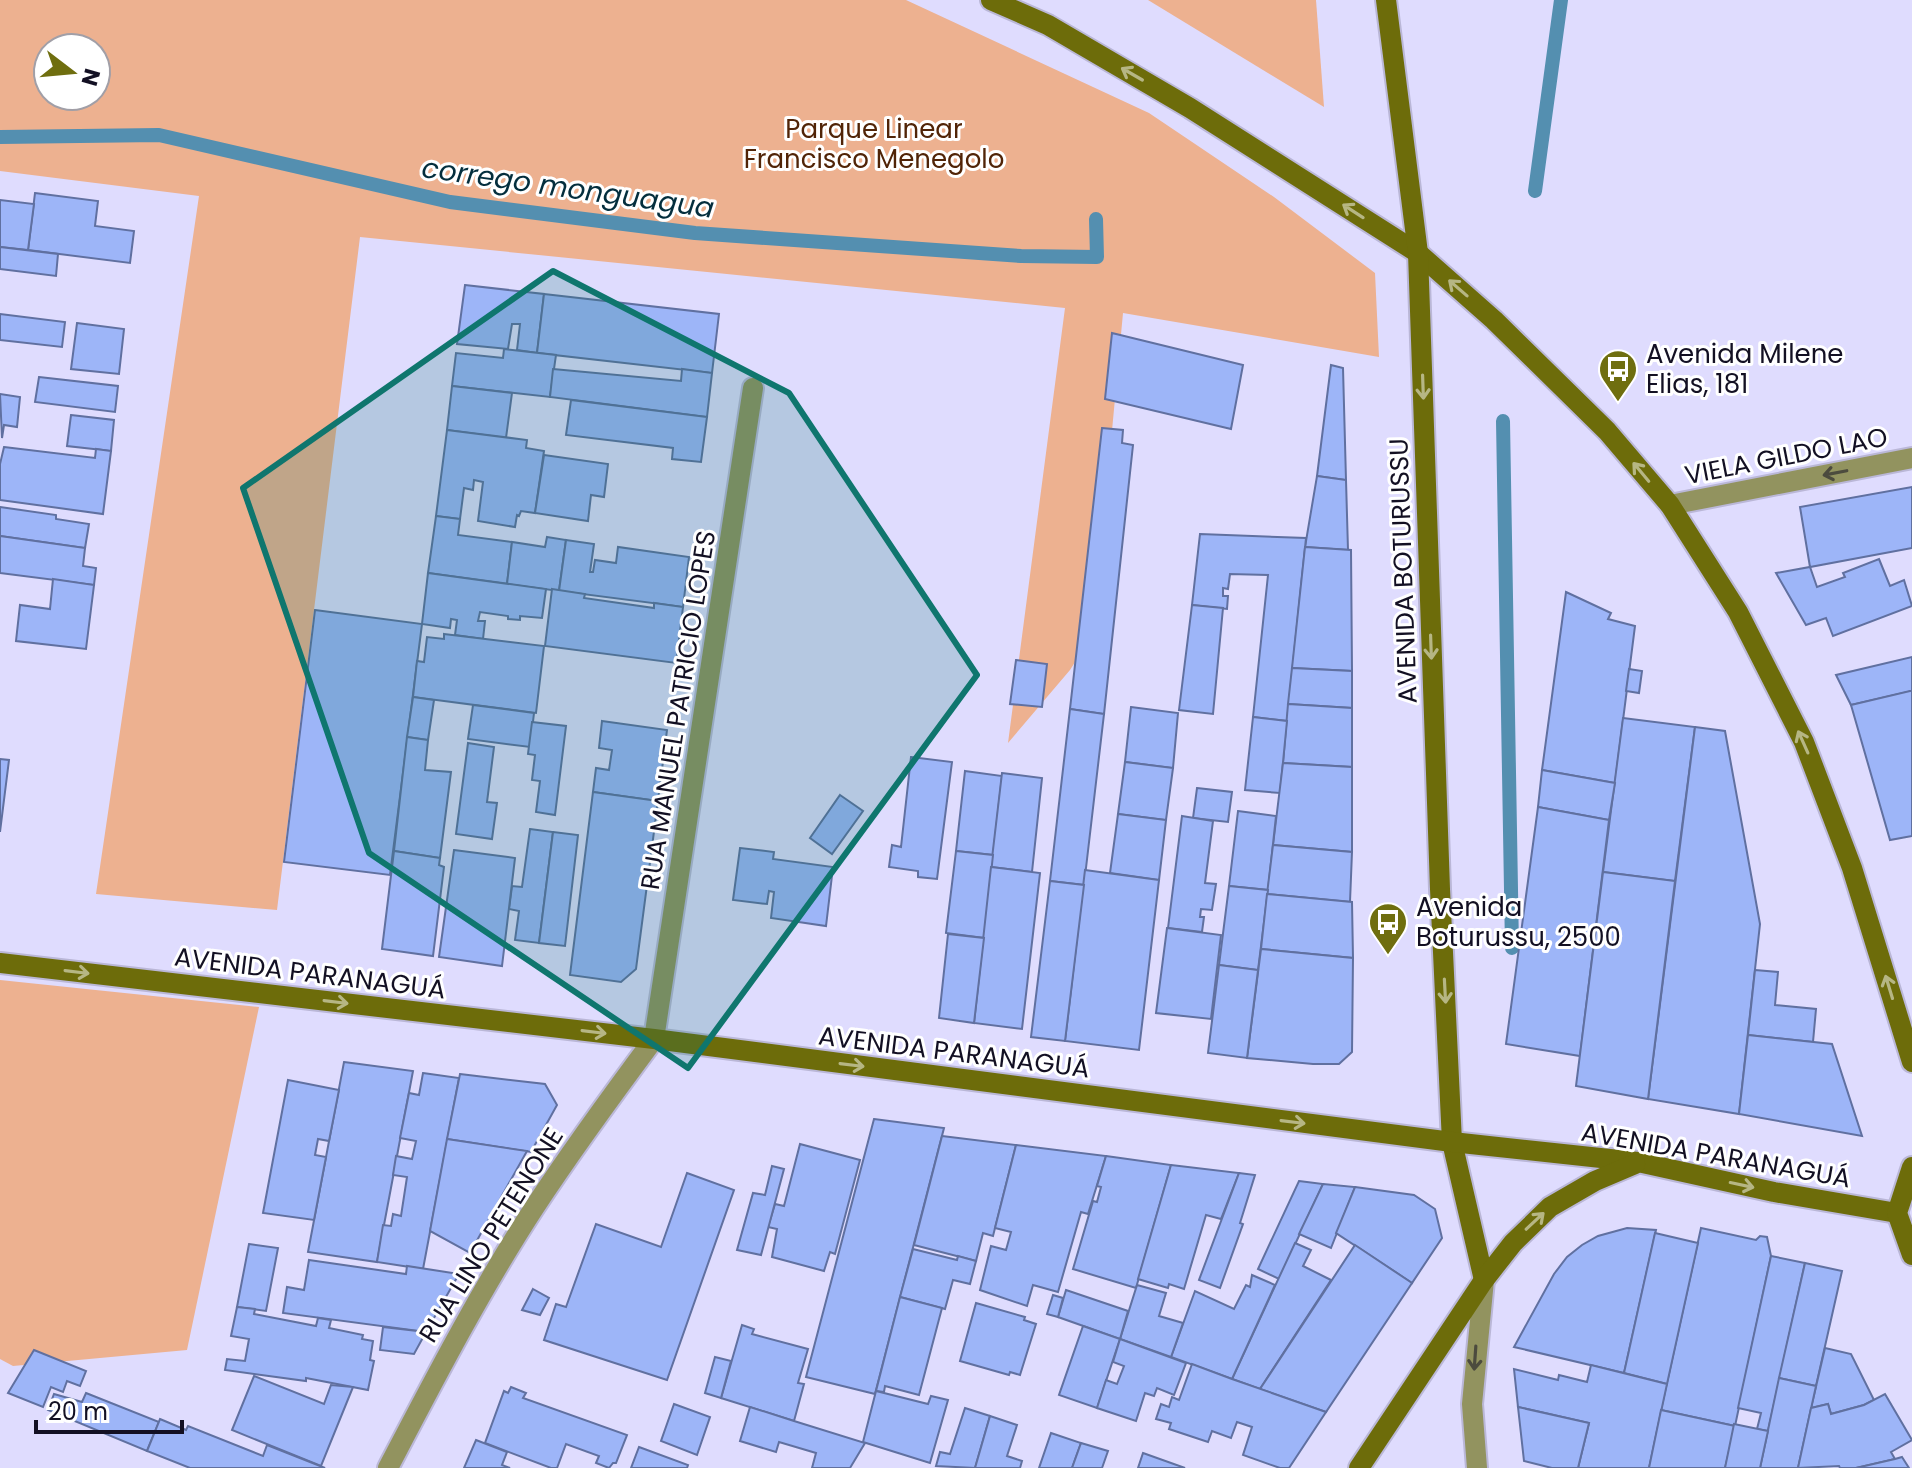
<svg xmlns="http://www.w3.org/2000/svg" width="1912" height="1468" viewBox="0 0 1912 1468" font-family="Poppins,sans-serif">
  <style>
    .green { fill: #edb190; fill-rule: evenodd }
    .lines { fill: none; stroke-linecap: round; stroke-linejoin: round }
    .stream { stroke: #548fb0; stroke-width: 14 }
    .building { fill: #9db5f8; stroke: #6070a0; stroke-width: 2 }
    .minor-casing { stroke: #bab7d7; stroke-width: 24 }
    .tertiary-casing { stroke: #bab7d7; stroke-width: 24 }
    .secondary-casing { stroke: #bab7d7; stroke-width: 24 }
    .minor { stroke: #92935f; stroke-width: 20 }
    .tertiary { stroke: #92935f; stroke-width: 20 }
    .secondary { stroke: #6d6c0a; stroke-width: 20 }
    .oneway { stroke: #b6b684 }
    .oneway2 { stroke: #4c4b3e }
    .marked { fill: #0f766e; fill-opacity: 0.2; stroke: #0f766e; stroke-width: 6; stroke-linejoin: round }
    .labels { text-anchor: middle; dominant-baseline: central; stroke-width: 6; stroke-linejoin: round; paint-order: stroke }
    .park-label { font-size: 26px; fill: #512407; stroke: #fff }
    .poi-label { font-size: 26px; fill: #131023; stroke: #fff; text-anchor: start }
    .street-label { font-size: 26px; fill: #131023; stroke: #fff }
    .water-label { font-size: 28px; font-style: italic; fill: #042e3d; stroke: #fff }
  </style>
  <rect width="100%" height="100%" fill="#dfdcfe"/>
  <g class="green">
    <path d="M 0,0 L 906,0 L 1149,113 L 1274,197 L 1375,273 L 1379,357 L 1123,313 L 1093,634 L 1070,670 L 1008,743 L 1065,308 L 360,237 L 277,910 L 96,894 L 199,196 L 0,171 ZM 48,48 L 96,48 L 96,96 L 48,96 Z"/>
    <polygon points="1148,0 1316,0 1324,107"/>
    <polygon points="0,980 259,1007 187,1350 13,1366 0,1359"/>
  </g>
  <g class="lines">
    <g class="stream">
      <polyline points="0,137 159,135 450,202 695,233 1021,256 1097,257 1096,219"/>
      <polyline points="1535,191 1561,0"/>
      <polyline points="1503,421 1512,948"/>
    </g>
  </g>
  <g class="building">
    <polygon points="35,193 98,201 95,226 134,231 130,263 28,250"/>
    <polygon points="0,200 34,204 28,250 0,247"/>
    <polygon points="0,247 58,254 56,276 0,269"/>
    <polygon points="465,285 544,294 537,353 517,350 520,324 512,324 508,349 457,344"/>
    <polygon points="544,294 719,314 712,373 537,353"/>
    <polygon points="0,314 65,322 62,347 0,340"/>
    <polygon points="77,323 124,329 119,374 71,369"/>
    <polygon points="1112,333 1243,365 1231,429 1105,399"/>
    <polygon points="504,349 556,355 550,397 452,386 456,353 503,358"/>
    <polygon points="1331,365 1343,368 1346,480 1317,476"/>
    <polygon points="553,369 681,381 682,369 712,373 707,417 550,397"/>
    <polygon points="39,377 118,386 115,412 35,402"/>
    <polygon points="452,386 512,393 506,438 447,430"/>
    <polygon points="0,394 20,397 17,427 4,425 2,438"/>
    <polygon points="571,400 707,417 701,462 672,459 673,448 566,435"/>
    <polygon points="71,415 114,420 111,451 67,446"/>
    <polygon points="1102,428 1123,430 1122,443 1133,445 1104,714 1070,709"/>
    <polygon points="447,430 527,440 526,448 544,451 535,513 521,511 519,516 517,515 515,527 478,521 483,482 474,480 473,490 464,488 460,519 436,516"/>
    <polygon points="4,447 95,458 96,449 111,451 103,514 0,500 0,464"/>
    <polygon points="544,455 608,464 604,497 591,495 588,521 535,513"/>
    <polygon points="1317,476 1346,480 1348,550 1305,547"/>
    <polygon points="1912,487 1912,548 1810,567 1800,507"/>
    <polygon points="0,507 56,515 56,519 89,524 85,548 0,536"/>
    <polygon points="436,516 460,519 458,535 512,542 507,584 428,573"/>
    <polygon points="1200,534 1306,538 1287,721 1253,717 1268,575 1230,574 1228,589 1223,588 1223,596 1228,596 1227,609 1192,605"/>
    <polygon points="0,536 85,548 83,566 96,568 94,585 0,573"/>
    <polygon points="547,537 566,540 559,591 507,584 512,542 545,547"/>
    <polygon points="566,540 594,544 590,572 593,572 595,560 616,563 618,547 689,557 683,607 559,591"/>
    <polygon points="1305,547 1351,550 1352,671 1292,668"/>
    <polygon points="1879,559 1890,586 1904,580 1912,606 1833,636 1826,618 1806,625 1776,573 1810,567 1817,587 1845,577 1843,573"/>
    <polygon points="428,573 546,589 542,618 520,616 520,620 508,619 508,616 480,612 478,621 485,621 483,639 455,635 457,620 451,619 450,628 422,624"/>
    <polygon points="53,579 94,585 86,649 16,641 20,605 50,609"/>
    <polygon points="552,589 585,594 584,598 654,608 654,603 683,607 676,663 545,646"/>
    <polygon points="1566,592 1611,613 1608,619 1635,626 1615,783 1542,770"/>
    <polygon points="1192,605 1223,608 1213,714 1179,710"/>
    <polygon points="315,610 422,624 390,875 284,862"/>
    <polygon points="444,634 544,646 536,713 413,697 417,661 424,662 427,637 444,639"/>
    <polygon points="1912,657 1912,691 1851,705 1836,675"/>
    <polygon points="1016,660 1047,664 1042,707 1010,704"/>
    <polygon points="1292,668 1352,671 1352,708 1288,704"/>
    <polygon points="1629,669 1642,671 1639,693 1626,691"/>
    <polygon points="1910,691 1912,691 1912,836 1890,840 1851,705"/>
    <polygon points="413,697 434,700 428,740 407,737"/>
    <polygon points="1288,704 1352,708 1352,767 1283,763"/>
    <polygon points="473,705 534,713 530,747 468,739"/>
    <polygon points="1131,707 1178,713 1173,768 1125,762"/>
    <polygon points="1070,709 1104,714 1084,885 1050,881"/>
    <polygon points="1253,717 1287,721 1280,793 1245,790"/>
    <polygon points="1623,718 1695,727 1675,881 1603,872"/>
    <polygon points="602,721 667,730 658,801 593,792 596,768 609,770 612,750 599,748"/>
    <polygon points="532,722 566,726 555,815 536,812 540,781 532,780 535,755 528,754"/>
    <polygon points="1695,727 1725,731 1760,924 1739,1114 1648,1099"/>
    <polygon points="407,737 428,740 425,770 451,772 440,858 394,851"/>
    <polygon points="468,743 494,747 487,802 497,803 492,839 456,834"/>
    <polygon points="911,757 952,762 937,879 918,877 918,871 889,867 892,845 901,847"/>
    <polygon points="0,759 9,760 0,832"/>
    <polygon points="1125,762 1173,768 1166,820 1118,814"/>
    <polygon points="1283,763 1352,767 1352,852 1273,845"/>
    <polygon points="1542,770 1615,783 1609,820 1538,807"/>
    <polygon points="965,771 1002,776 993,855 956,851"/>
    <polygon points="1002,773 1042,778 1032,872 991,867"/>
    <polygon points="1197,788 1232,792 1228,822 1193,818"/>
    <polygon points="593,792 658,801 636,969 621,982 570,975"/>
    <polygon points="840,795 863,811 832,854 810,838"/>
    <polygon points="1538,807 1609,820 1580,1056 1506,1044"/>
    <polygon points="1238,811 1276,816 1268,890 1229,886"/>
    <polygon points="1118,814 1166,820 1159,880 1110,873"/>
    <polygon points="1182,816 1213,821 1205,883 1216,884 1212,910 1201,909 1200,917 1204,917 1202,932 1168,928"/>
    <polygon points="530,829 553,832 539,943 515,940 519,911 509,909 512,886 522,887"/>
    <polygon points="553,832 578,835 565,946 539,943"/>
    <polygon points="1273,845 1352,852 1350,902 1267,894"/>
    <polygon points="740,848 774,852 773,859 833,867 826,926 771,918 774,892 769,891 767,904 733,900"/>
    <polygon points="454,850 515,858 502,966 439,957"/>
    <polygon points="394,851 440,858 439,865 444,867 433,956 382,949"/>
    <polygon points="956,851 993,855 984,938 946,933"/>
    <polygon points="991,867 1040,873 1022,1029 974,1023"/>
    <polygon points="1085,870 1159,880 1139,1050 1065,1041"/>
    <polygon points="1603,872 1675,881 1648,1099 1576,1086"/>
    <polygon points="1050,881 1084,885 1065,1041 1031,1037"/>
    <polygon points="1229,886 1268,890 1258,970 1219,965"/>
    <polygon points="1267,894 1352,902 1353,958 1261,949"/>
    <polygon points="1167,928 1221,935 1211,1019 1156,1013"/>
    <polygon points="948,934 984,938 974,1023 939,1018"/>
    <polygon points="1261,949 1353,958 1352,1052 1339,1064 1313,1064 1247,1058"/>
    <polygon points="1219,965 1258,970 1247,1058 1208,1053"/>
    <polygon points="1755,970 1778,972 1775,1005 1816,1009 1813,1042 1748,1035"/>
    <polygon points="1748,1035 1832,1044 1862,1136 1739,1114"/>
    <polygon points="344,1062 413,1071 377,1262 308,1252"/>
    <polygon points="423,1073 459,1078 423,1269 377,1262 383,1225 391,1226 393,1214 401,1216 407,1177 393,1175 396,1156 412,1159 416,1141 400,1138 409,1093 419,1095"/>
    <polygon points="460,1074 545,1084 557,1105 531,1152 447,1139"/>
    <polygon points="288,1080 339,1090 329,1141 318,1139 315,1155 326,1157 314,1220 263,1213"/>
    <polygon points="874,1119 944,1128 875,1394 806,1377"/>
    <polygon points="942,1136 1016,1145 993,1236 983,1233 976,1261 914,1245"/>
    <polygon points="447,1139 527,1151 470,1253 430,1231"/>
    <polygon points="800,1144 860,1160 835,1254 830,1252 824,1271 772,1257 777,1229 768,1227 775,1204 784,1206"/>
    <polygon points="1016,1145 1106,1156 1088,1214 1081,1212 1058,1292 1033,1285 1027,1306 980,1290 991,1246 1006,1250 1011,1232 995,1228"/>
    <polygon points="1106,1156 1171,1165 1136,1288 1073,1269 1093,1201 1097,1202 1101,1187 1097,1186"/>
    <polygon points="1171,1165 1239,1173 1221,1219 1206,1215 1184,1289 1169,1284 1168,1288 1138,1279"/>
    <polygon points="772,1166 784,1169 761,1255 737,1250 753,1193 765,1195"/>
    <polygon points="687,1173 734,1190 667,1380 544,1340 556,1304 566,1307 596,1224 661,1247"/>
    <polygon points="1239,1173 1255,1175 1240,1223 1243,1224 1220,1288 1199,1280"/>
    <polygon points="1299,1181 1323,1184 1279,1279 1258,1269"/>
    <polygon points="1323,1184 1355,1187 1331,1248 1299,1234"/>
    <polygon points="1355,1187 1414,1195 1435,1209 1442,1238 1412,1283 1336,1233"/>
    <polygon points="1627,1228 1656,1230 1624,1373 1514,1347 1554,1274 1567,1257 1582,1245 1598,1236"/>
    <polygon points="1701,1228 1756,1240 1760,1236 1767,1237 1771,1256 1735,1426 1661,1410"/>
    <polygon points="1655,1233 1698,1243 1667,1384 1624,1373"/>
    <polygon points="1295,1243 1311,1250 1303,1266 1331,1280 1260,1389 1232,1379"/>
    <polygon points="249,1244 278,1248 266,1311 237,1307"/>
    <polygon points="1355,1245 1412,1283 1326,1412 1260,1389"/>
    <polygon points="913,1249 957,1260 958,1256 976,1261 970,1284 953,1280 945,1309 900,1297"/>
    <polygon points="1771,1256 1805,1263 1768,1431 1757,1429 1761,1413 1738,1408"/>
    <polygon points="309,1260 406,1274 407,1266 459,1274 426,1332 283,1313 287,1287 304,1290"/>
    <polygon points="1805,1263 1842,1271 1816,1386 1779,1378"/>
    <polygon points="1252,1275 1275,1285 1232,1379 1171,1357 1195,1291 1234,1309 1246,1285 1250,1287"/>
    <polygon points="1137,1285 1166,1293 1159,1316 1183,1323 1171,1357 1120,1339"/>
    <polygon points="533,1289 549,1298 540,1315 522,1310"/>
    <polygon points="1066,1290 1128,1311 1120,1339 1058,1317"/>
    <polygon points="1053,1295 1063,1298 1058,1317 1047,1314"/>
    <polygon points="900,1297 942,1308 919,1395 885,1386 884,1392 876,1391"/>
    <polygon points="976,1303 1025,1317 1024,1320 1036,1324 1020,1375 1010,1372 1009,1375 960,1361"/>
    <polygon points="237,1307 255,1309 254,1314 316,1326 318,1318 331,1320 329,1328 363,1335 362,1339 373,1341 370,1360 374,1361 368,1390 306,1378 306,1381 225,1370 227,1359 245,1361 249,1339 231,1336"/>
    <polygon points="742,1325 754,1329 752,1334 808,1349 798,1383 804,1384 794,1421 721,1398"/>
    <polygon points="1083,1326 1120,1339 1097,1408 1059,1395"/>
    <polygon points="383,1327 426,1332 414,1354 380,1350"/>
    <polygon points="1120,1339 1186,1363 1174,1395 1157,1388 1154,1396 1145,1393 1136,1421 1097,1408 1106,1380 1117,1384 1124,1366 1113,1362"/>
    <polygon points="1825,1348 1851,1354 1874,1400 1864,1405 1831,1414 1828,1404 1811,1408"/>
    <polygon points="34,1350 86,1371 80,1386 67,1381 63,1392 51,1387 43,1407 8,1393"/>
    <polygon points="715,1357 731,1361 721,1398 705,1393"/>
    <polygon points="1192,1364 1232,1379 1326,1412 1289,1468 1280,1468 1243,1455 1252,1427 1237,1422 1231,1438 1212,1431 1208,1442 1169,1429 1171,1423 1156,1419 1161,1404 1169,1407 1172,1397 1179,1400"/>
    <polygon points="1591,1365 1667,1384 1649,1468 1578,1468 1589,1423 1518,1407 1514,1369 1558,1380 1559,1375 1587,1382"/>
    <polygon points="254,1376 324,1404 331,1385 353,1387 321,1466 232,1430"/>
    <polygon points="1779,1378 1816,1386 1798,1468 1760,1468"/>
    <polygon points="511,1387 526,1393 523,1398 627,1435 616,1463 613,1463 609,1468 596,1463 599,1456 566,1444 557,1468 551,1468 485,1443 504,1391 508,1393"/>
    <polygon points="876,1391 928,1404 931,1396 948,1400 930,1463 863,1442"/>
    <polygon points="86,1393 159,1422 147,1451 48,1410 54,1394 82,1402"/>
    <polygon points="1885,1394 1912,1440 1891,1452 1895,1459 1856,1468 1840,1468 1839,1466 1798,1468 1811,1408 1828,1404 1831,1414 1864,1405"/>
    <polygon points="674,1404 710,1417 697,1455 661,1441"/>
    <polygon points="750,1407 794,1421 865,1443 850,1468 812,1468 816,1453 779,1442 776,1452 740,1441"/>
    <polygon points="1518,1407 1589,1423 1578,1468 1552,1468 1524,1461"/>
    <polygon points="965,1408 990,1416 975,1468 936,1466 940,1452 950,1454"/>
    <polygon points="1661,1410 1735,1426 1725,1468 1649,1468"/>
    <polygon points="990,1416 1017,1425 1007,1456 1022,1461 1020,1468 975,1468"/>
    <polygon points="160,1419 186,1430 188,1426 263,1456 267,1445 325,1468 190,1468 147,1451"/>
    <polygon points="1734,1424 1768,1431 1760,1468 1725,1468"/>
    <polygon points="1051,1433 1081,1443 1072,1468 1039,1468"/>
    <polygon points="476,1440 507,1452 502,1465 510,1468 464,1468"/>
    <polygon points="1081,1443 1108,1451 1102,1468 1072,1468"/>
    <polygon points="639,1447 688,1465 687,1468 631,1468"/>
    <polygon points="1143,1453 1185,1468 1138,1468"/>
    <polygon points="1902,1457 1909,1468 1856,1468 1895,1459"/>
  </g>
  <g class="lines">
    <defs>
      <g id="minor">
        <polyline points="1670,505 1912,458"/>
        <path d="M 388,1468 C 434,1380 480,1291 534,1208 C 572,1150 613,1094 654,1039 L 753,388"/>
      </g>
      <polyline id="tertiary" points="1477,1468 1472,1404 1484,1280"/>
      <g id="secondary">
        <polyline points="991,0 1048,25 1190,108 1418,253 1494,320 1607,431 1670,505 1738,612 1804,742 1852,868 1912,1062"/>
        <polyline points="1386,0 1418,253 1440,889 1452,1142 1484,1280"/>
        <polyline points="0,963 654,1039 1452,1142 1638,1162 1774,1192 1897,1213"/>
        <polyline points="1912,1167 1897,1213 1912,1255"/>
        <polyline points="1359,1468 1484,1280 1513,1243 1550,1207 1595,1181 1635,1164"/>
      </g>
    </defs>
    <use href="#minor" class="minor-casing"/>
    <use href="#tertiary" class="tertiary-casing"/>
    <use href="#secondary" class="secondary-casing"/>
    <use href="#minor" class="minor"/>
    <use href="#tertiary" class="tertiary"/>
    <use href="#secondary" class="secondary"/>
  </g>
  <defs><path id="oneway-shaft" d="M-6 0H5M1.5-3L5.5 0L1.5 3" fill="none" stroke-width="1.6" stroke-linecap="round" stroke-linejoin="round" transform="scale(2)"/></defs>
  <g class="oneway">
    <use href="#oneway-shaft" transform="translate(1132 74) rotate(-150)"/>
    <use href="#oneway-shaft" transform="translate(1353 211) rotate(-147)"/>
    <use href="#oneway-shaft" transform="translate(1458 288) rotate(-139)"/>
    <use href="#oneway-shaft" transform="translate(1423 387) rotate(88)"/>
    <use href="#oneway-shaft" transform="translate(1641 472) rotate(-130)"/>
    <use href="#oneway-shaft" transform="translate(1431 647) rotate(88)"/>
    <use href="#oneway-shaft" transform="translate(1803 742) rotate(-114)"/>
    <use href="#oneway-shaft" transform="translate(77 972) rotate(7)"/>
    <use href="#oneway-shaft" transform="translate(1889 987) rotate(-107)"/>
    <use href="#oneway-shaft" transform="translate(1445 991) rotate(87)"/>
    <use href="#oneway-shaft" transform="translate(336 1002) rotate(7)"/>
    <use href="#oneway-shaft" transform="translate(594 1032) rotate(7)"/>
    <use href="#oneway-shaft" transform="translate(852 1065) rotate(7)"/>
    <use href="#oneway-shaft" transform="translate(1293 1122) rotate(7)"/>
    <use href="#oneway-shaft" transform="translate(1742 1185) rotate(12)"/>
    <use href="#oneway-shaft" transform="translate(1535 1221) rotate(-43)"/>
  </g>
  <g class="oneway2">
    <use href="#oneway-shaft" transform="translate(1835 473) rotate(169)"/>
    <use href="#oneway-shaft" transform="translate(1475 1358) rotate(94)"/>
  </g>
  <path class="marked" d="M 553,271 L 789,393 L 977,675 L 688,1068 L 369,853 L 243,488 Z"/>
  <defs>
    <symbol id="bus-pin" viewBox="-11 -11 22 30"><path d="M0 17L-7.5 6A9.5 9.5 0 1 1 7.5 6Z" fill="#6f6e0f" stroke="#fff"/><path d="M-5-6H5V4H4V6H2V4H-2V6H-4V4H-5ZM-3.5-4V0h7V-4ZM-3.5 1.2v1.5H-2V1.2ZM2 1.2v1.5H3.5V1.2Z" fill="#fff"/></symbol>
  </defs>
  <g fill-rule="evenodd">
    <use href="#bus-pin" x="1596" y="347" width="44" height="60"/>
    <use href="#bus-pin" x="1366" y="900" width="44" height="60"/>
  </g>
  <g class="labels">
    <g class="park-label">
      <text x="874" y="129">Parque Linear<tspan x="874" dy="30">Francisco Menegolo</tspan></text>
    </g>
    <g class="poi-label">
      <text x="1646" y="354">Avenida Milene<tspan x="1646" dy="30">Elias, 181</tspan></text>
      <text x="1416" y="907">Avenida<tspan x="1416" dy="30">Boturussu, 2500</tspan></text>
    </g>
    <g class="street-label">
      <text transform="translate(1786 456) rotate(-11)">VIELA GILDO LAO</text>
      <text transform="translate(1403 571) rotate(-92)">AVENIDA BOTURUSSU</text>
      <text transform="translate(678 710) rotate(-81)">RUA MANUEL PATRICIO LOPES</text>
      <text transform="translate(310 973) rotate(7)">AVENIDA PARANAGUÁ</text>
      <text transform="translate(954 1052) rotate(7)">AVENIDA PARANAGUÁ</text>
      <text transform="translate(1716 1155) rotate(10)">AVENIDA PARANAGUÁ</text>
      <text transform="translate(491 1235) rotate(-58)">RUA LINO PETENONE</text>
    </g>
    <g class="water-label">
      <text transform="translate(568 188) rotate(8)">corrego monguagua</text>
    </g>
  </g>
  <g transform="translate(72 72) rotate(106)"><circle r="38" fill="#ffffff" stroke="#a19fa7" stroke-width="2"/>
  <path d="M0-6L14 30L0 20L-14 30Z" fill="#6f6e0f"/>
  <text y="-12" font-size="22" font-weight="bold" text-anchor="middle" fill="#131023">N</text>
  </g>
  <path d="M36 1420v12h146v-12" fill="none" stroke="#131023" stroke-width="4"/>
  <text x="48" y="1420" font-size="24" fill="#131023" stroke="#ffffff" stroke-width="6" paint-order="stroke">20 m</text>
</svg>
